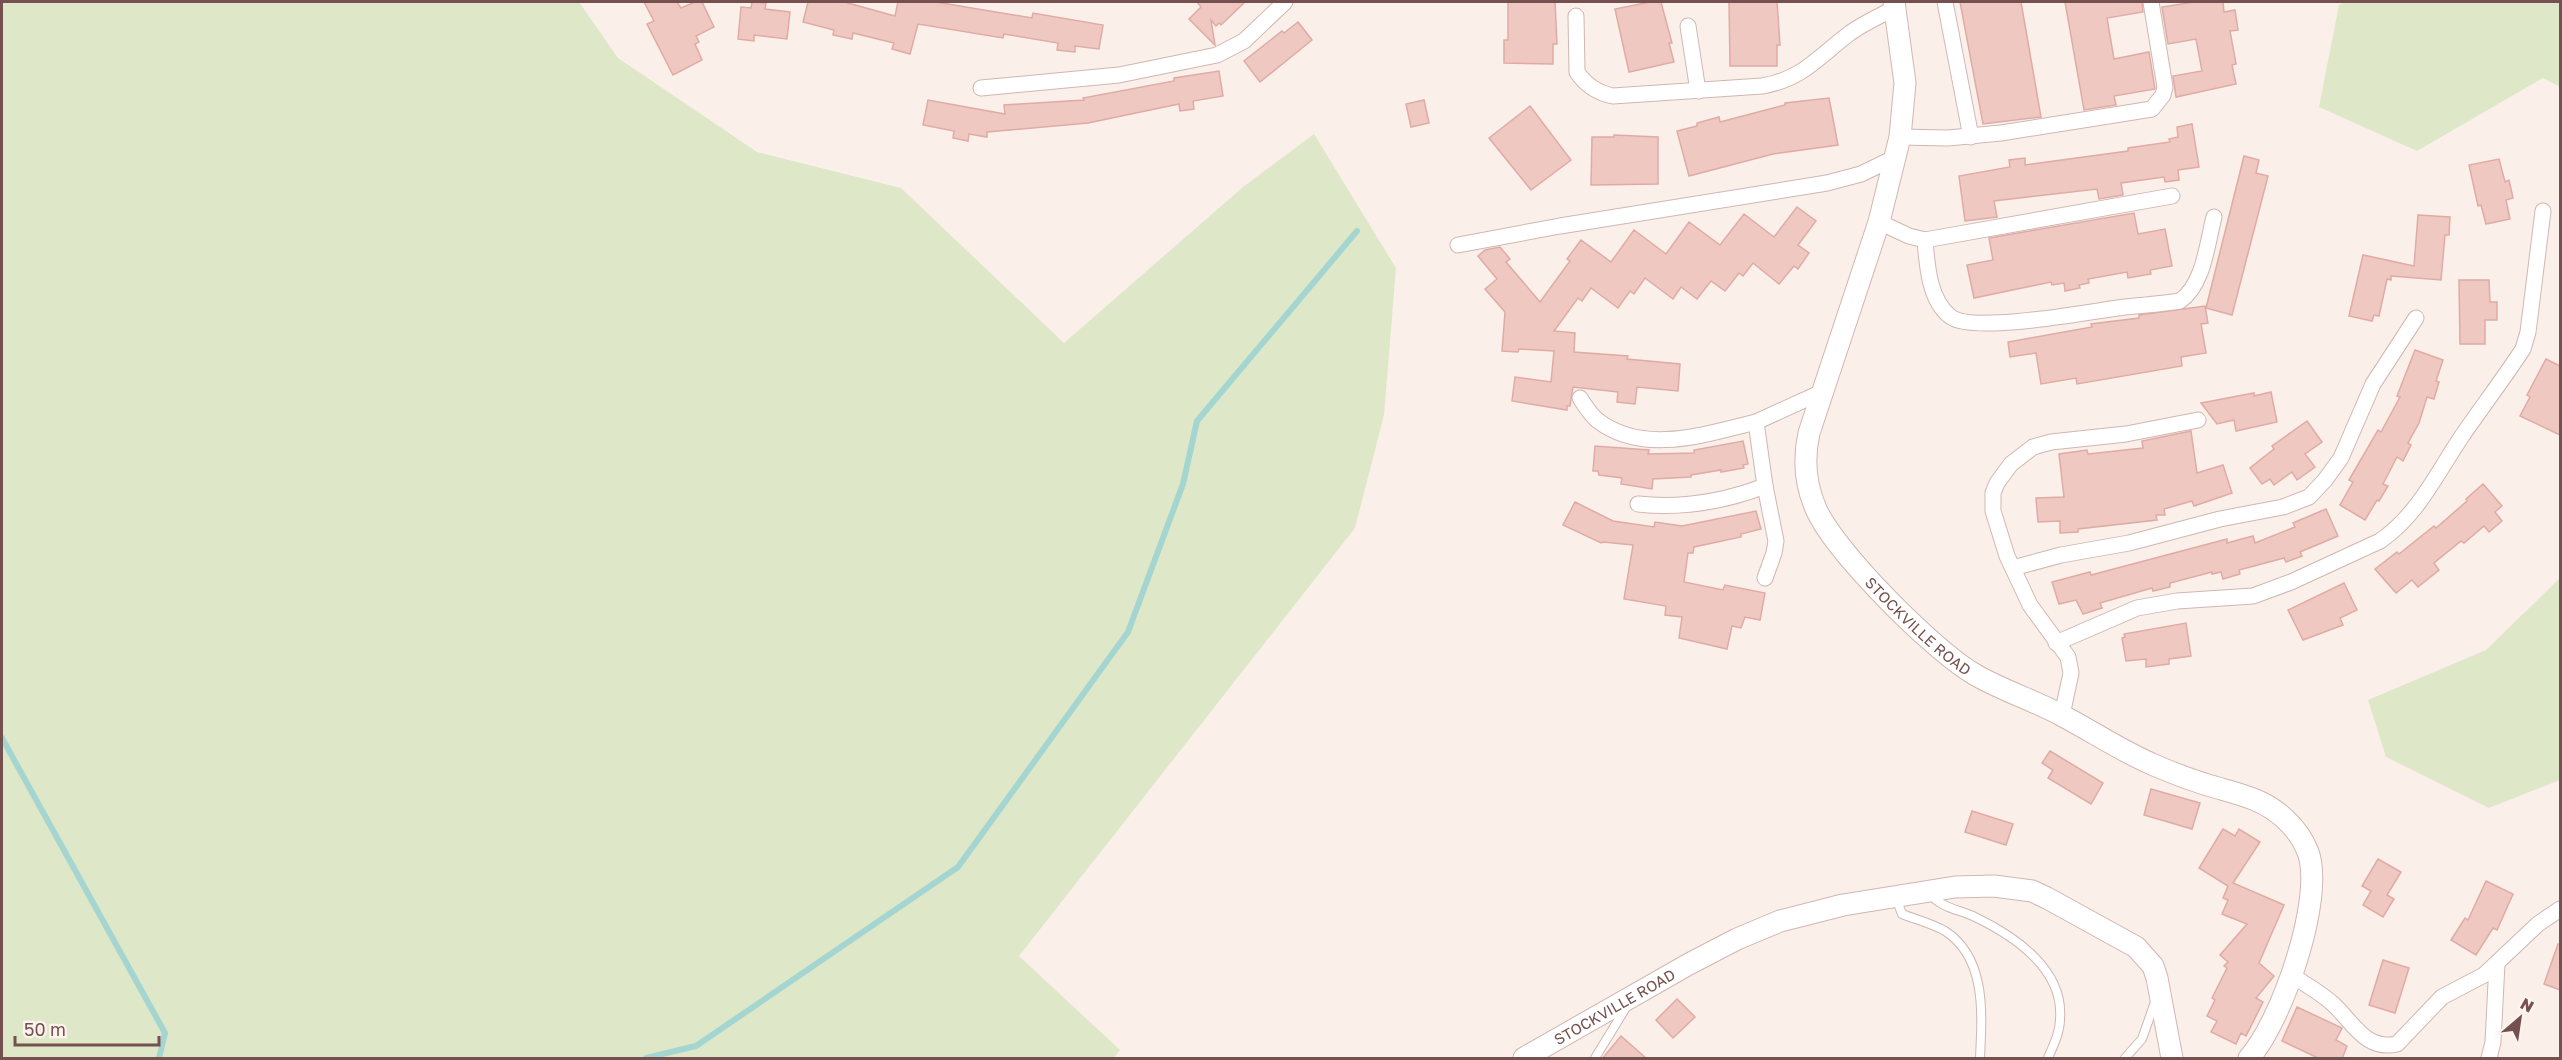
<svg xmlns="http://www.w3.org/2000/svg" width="2562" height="1060" viewBox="0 0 2562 1060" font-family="'Golos Text',sans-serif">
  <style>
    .green { fill: #dee8c8 }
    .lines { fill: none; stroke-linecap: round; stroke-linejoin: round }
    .stream { stroke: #a5d5d0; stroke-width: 6 }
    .building { fill: #efc8c2; stroke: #e0aba4; stroke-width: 1.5 }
    .lane-casing { stroke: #cfb7b2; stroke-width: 10 }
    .street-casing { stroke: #cfb7b2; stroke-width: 17 }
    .secondary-casing { stroke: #d1b6b0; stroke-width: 23 }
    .lane { stroke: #fff; stroke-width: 8 }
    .street { stroke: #fff; stroke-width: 15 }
    .secondary { stroke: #fff; stroke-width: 21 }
    .labels { text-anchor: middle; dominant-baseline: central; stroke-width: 5; stroke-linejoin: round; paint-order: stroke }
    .street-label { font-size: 15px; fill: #74514e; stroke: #fef4ef }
  </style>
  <rect width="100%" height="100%" fill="#fbefe9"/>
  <g class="green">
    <polygon points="2,2 579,2 618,58 757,152 901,188 1064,343 1243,187 1314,134 1396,268 1384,415 1355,528 1019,956 1120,1050 1114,1058 2,1058"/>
    <polygon points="2344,2 2560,2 2560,87 2543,78 2417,151 2319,107 2339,5"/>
    <polygon points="2560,578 2560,780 2489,808 2386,757 2368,700 2486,650"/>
  </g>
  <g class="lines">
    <g class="stream">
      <polyline points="2,738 165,1033 159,1058"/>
      <polyline points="646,1058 696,1046 958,867 1128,632 1183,484 1197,421 1357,231"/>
    </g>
  </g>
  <g class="building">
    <polygon points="644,2 677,2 681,8 695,2 702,2 714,27 696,36 699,42 695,44 702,60 673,75 647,24 654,21"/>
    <polygon points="752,2 766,3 765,9 790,12 787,39 754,35 754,41 738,39 741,7 751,8"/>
    <polygon points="808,2 849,2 848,3 895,16 898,2 936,2 1032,18 1033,13 1103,25 1099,49 1075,46 1075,52 1057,50 1058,43 1004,34 1003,38 918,24 910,54 892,49 894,43 853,33 852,39 833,35 834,30 803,22"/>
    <polygon points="1197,2 1245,2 1221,25 1219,23 1216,26 1211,20 1215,45 1189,19 1201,7"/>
    <polygon points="1508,2 1555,2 1557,44 1553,44 1553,64 1504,63 1504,40 1508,40"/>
    <polygon points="1650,2 1661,2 1672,43 1669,43 1674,62 1629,72 1615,9"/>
    <polygon points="1729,2 1777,2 1780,45 1777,45 1777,66 1730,66"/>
    <polygon points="1960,2 2021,2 2041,117 1983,124"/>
    <polygon points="2065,2 2142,2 2143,12 2107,18 2114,59 2149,52 2155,89 2114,96 2116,105 2084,110"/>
    <polygon points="2194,2 2223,2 2224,12 2235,10 2238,30 2230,31 2236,64 2232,65 2236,84 2176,97 2173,76 2202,71 2196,39 2168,44 2162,7"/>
    <polygon points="1298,22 1312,40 1260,82 1244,61 1282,31 1284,33"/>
    <polygon points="1219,71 1223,96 1193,101 1194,109 1180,111 1179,104 1088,123 987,132 987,137 969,134 968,141 953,138 954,131 923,125 928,100 1005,114 1004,105 1084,100 1083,98 1174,81 1174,78"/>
    <polygon points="1829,98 1838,145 1773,154 1689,176 1677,131 1697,126 1697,123 1719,117 1720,122 1785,105 1785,103"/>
    <polygon points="1424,100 1429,123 1411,127 1406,104"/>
    <polygon points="1530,106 1571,160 1531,190 1489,138"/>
    <polygon points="2192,124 2199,167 2178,170 2179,180 2165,182 2164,177 2121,183 2123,195 2099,199 2097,189 1994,201 1997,217 1965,221 1959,176 2010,167 2009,160 2025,158 2025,165 2128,151 2128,148 2170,142 2169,139 2178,137 2177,127"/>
    <polygon points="1614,135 1658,137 1658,184 1591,185 1592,137 1614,137"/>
    <polygon points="2244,156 2259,160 2256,173 2268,176 2232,315 2206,308"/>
    <polygon points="2499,159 2505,182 2509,180 2513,198 2506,200 2510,219 2486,224 2481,205 2478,206 2469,165"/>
    <polygon points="1797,207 1816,221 1798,245 1809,253 1798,269 1794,266 1779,284 1753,263 1743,276 1739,273 1725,291 1711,281 1697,299 1681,287 1673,299 1645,278 1634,294 1630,291 1618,308 1591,288 1582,301 1578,298 1554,331 1575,333 1574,352 1628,356 1627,359 1680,364 1678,391 1637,387 1635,404 1617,402 1618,392 1573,387 1570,406 1567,406 1567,410 1512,401 1515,377 1551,382 1554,351 1519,349 1518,352 1502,351 1505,312 1485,289 1497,279 1478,256 1485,250 1500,247 1510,259 1506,262 1540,302 1570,261 1567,259 1581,240 1611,262 1634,230 1666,254 1689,222 1720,245 1744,214 1774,237"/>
    <polygon points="2134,213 2138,234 2165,229 2172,266 2150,270 2151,274 2128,278 2127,272 2088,279 2089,283 2079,285 2080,288 2065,291 2064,283 2052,285 2051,282 1974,298 1967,265 1993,260 1989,238"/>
    <polygon points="2418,215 2450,217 2449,235 2445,235 2441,280 2391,276 2391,280 2387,279 2379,316 2374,315 2372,321 2349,316 2363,255 2414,266"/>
    <polygon points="2459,280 2489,280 2490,302 2497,302 2497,320 2485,320 2485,344 2460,344"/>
    <polygon points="2205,306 2208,323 2201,324 2206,353 2181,357 2182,366 2077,384 2076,378 2041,384 2036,353 2010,357 2008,342 2092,327 2091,324 2139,318 2139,315"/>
    <polygon points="2415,350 2443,360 2436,381 2439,382 2434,399 2427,397 2419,423 2408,443 2411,445 2403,461 2397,457 2383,484 2388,486 2379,501 2377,500 2365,520 2340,505 2353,482 2349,480 2378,430 2381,432 2400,397 2397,396"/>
    <polygon points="2546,359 2560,366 2560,435 2520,416 2530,397 2527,395"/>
    <polygon points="2271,392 2277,422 2236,431 2234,420 2217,424 2201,403 2254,393 2254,396"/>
    <polygon points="2307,421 2322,442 2305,454 2315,467 2297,480 2292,472 2274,485 2270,479 2262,484 2250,468 2274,449 2272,446"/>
    <polygon points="2191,431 2197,473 2223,465 2232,493 2194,506 2192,501 2164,509 2165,515 2156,515 2157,520 2078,529 2078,532 2060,533 2060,521 2038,522 2036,498 2064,497 2059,454 2087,450 2088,454 2143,448 2142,441"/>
    <polygon points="1743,441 1748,464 1743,465 1744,468 1721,472 1721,470 1691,475 1691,477 1653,479 1652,489 1621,484 1622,478 1599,475 1598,471 1593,471 1595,446 1649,450 1648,454 1694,453 1694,450"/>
    <polygon points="2483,484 2502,506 2495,512 2502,521 2489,532 2484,526 2464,543 2461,541 2434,563 2439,570 2418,587 2412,580 2396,593 2375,569 2397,552 2399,554 2434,526 2436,528 2467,501 2466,499"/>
    <polygon points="1575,502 1613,521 1654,527 1655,522 1682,526 1756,511 1761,529 1741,534 1741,537 1694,547 1693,553 1688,553 1684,582 1723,590 1725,585 1765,593 1760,620 1745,617 1741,628 1732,626 1727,649 1679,638 1682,617 1665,615 1666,606 1624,599 1633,545 1603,542 1601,543 1563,525"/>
    <polygon points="2326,509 2338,536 2300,552 2302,556 2286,562 2284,558 2239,570 2240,574 2223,579 2221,572 2212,574 2212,572 2170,583 2170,587 2153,591 2152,588 2100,603 2102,608 2083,614 2076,600 2059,604 2052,582 2090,572 2091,575 2227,539 2227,543 2253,536 2255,543 2295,527 2293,523"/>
    <polygon points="2344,583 2357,610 2340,618 2343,625 2303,640 2288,610"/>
    <polygon points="2186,623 2191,656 2169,659 2169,664 2146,667 2146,659 2126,661 2122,638 2125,637 2124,634"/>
    <polygon points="2050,751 2103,783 2091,804 2048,778 2053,770 2042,763"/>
    <polygon points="2151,789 2200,803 2192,829 2144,815"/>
    <polygon points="1972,811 2013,824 2006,845 1965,832"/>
    <polygon points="2223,829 2235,836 2239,829 2260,842 2233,883 2284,905 2259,963 2274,976 2256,998 2263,1002 2246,1036 2241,1033 2236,1044 2211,1032 2217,1021 2207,1016 2215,1000 2212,998 2227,968 2224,966 2228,962 2220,955 2247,924 2222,914 2228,900 2223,898 2228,886 2199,868"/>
    <polygon points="2378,859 2401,872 2387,895 2394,899 2383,917 2363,905 2371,891 2362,886"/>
    <polygon points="2486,881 2513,894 2497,930 2493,928 2476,955 2451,940 2465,918 2468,920"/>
    <polygon points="2558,944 2560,944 2560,990 2544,984"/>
    <polygon points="2383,960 2409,968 2395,1013 2369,1005"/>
    <polygon points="1677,999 1695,1017 1673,1038 1656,1020"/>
    <polygon points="2297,1007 2342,1028 2336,1040 2347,1046 2342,1059 2320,1059 2282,1041"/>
    <polygon points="1621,1036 1647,1059 1602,1059"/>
  </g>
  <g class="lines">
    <defs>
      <g id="lane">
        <path d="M 1929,893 C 1942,909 1959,909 1977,918 C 2016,937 2064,970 2060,1019 C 2060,1033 2053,1046 2048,1058"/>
        <path d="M 1896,898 L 1902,914 C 1917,920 1931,923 1945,931 C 1987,958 1982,1015 1980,1058"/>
        <polyline points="1595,1058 1627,1006"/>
        <polyline points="2125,1058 2142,1039 2155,1002"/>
      </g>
      <g id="street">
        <polyline points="1945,2 1971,137"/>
        <path d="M 1576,16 L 1577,72 C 1585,84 1598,93 1613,96 L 1762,86 C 1803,79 1818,57 1850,33 C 1864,23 1880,16 1895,8"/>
        <polyline points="1688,26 1698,91"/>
        <polyline points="981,88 1119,75 1217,55 1244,41 1285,2"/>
        <polyline points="1900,137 1948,138 2001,133 2152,109 2163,95 2165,87 2151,2"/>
        <polyline points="1879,222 1909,236 1925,240 2172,196"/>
        <path d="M 1925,240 C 1927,265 1929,301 1951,317 C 1974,334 2093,311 2125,307 C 2143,305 2162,304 2180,301 C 2204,284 2207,244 2214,217"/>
        <polyline points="1458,245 1560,226 1827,183 1861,174 1896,157"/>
        <path d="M 1580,398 C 1585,406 1590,414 1597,420 C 1643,456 1706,434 1756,422"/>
        <path d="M 1638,504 C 1683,509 1723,502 1765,486"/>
        <polyline points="2013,568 2061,555 2129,543 2220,519 2283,507 2309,497 2325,480 2341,458 2373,384 2416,318"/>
        <polyline points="1765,578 1774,553 1776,541 1765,486 1756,422 1822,392"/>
        <path d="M 2056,643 L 2137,608 L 2177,601 L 2253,596 L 2291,582 L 2380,541 C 2418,515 2437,473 2462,436 C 2482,407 2504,378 2523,349 L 2528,332 L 2543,211"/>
        <polyline points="2062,715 2071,673 2068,657 2030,605 2007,556 1993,511 1993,493 1997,483 2011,464 2033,447 2051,442 2126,434 2198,420"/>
        <path d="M 2291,975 C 2305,984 2321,993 2333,1004 C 2353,1022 2365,1051 2397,1044 L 2442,997 L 2484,975 L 2538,924 L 2560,909"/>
        <polyline points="2489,1058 2493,1042 2497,963"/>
      </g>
      <g id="secondary">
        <path id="s1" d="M 1894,2 L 1905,83 L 1900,137 L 1879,222 L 1809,433 C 1803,460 1805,484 1816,509 C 1835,552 1933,650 1974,674 C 2001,690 2033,700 2061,715 C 2092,731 2121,751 2154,765 C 2175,774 2196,782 2218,788 C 2243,795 2264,800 2284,818 C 2294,827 2303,839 2308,852 C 2325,898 2281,1023 2249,1058"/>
        <path id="s2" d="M 1524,1058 L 1689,964 L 1737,939 L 1780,921 L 1843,905 L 1955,887 L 1994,886 L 2032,891 L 2047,898 L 2136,947 L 2153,966 L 2157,978 L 2172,1058"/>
      </g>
    </defs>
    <use href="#lane" class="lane-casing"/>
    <use href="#street" class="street-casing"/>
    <use href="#secondary" class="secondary-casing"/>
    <use href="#lane" class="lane"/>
    <use href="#street" class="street"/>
    <use href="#secondary" class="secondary"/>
  </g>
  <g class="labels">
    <g class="street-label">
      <text stroke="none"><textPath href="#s1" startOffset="680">STOCKVILLE ROAD</textPath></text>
      <text stroke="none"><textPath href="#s2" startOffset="104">STOCKVILLE ROAD</textPath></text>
    </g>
  </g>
  <rect width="2562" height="1060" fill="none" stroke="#74514e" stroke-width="6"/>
  <g transform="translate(2520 1018) rotate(29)" stroke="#fef4ef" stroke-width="4.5" paint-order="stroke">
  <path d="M0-4.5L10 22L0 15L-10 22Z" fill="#74514e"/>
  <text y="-9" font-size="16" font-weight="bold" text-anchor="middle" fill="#74514e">N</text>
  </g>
  <path d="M15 1036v9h144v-9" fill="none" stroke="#74514e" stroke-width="3"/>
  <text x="24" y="1036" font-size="18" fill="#74514e" stroke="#fef4ef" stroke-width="4.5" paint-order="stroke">50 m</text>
</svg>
